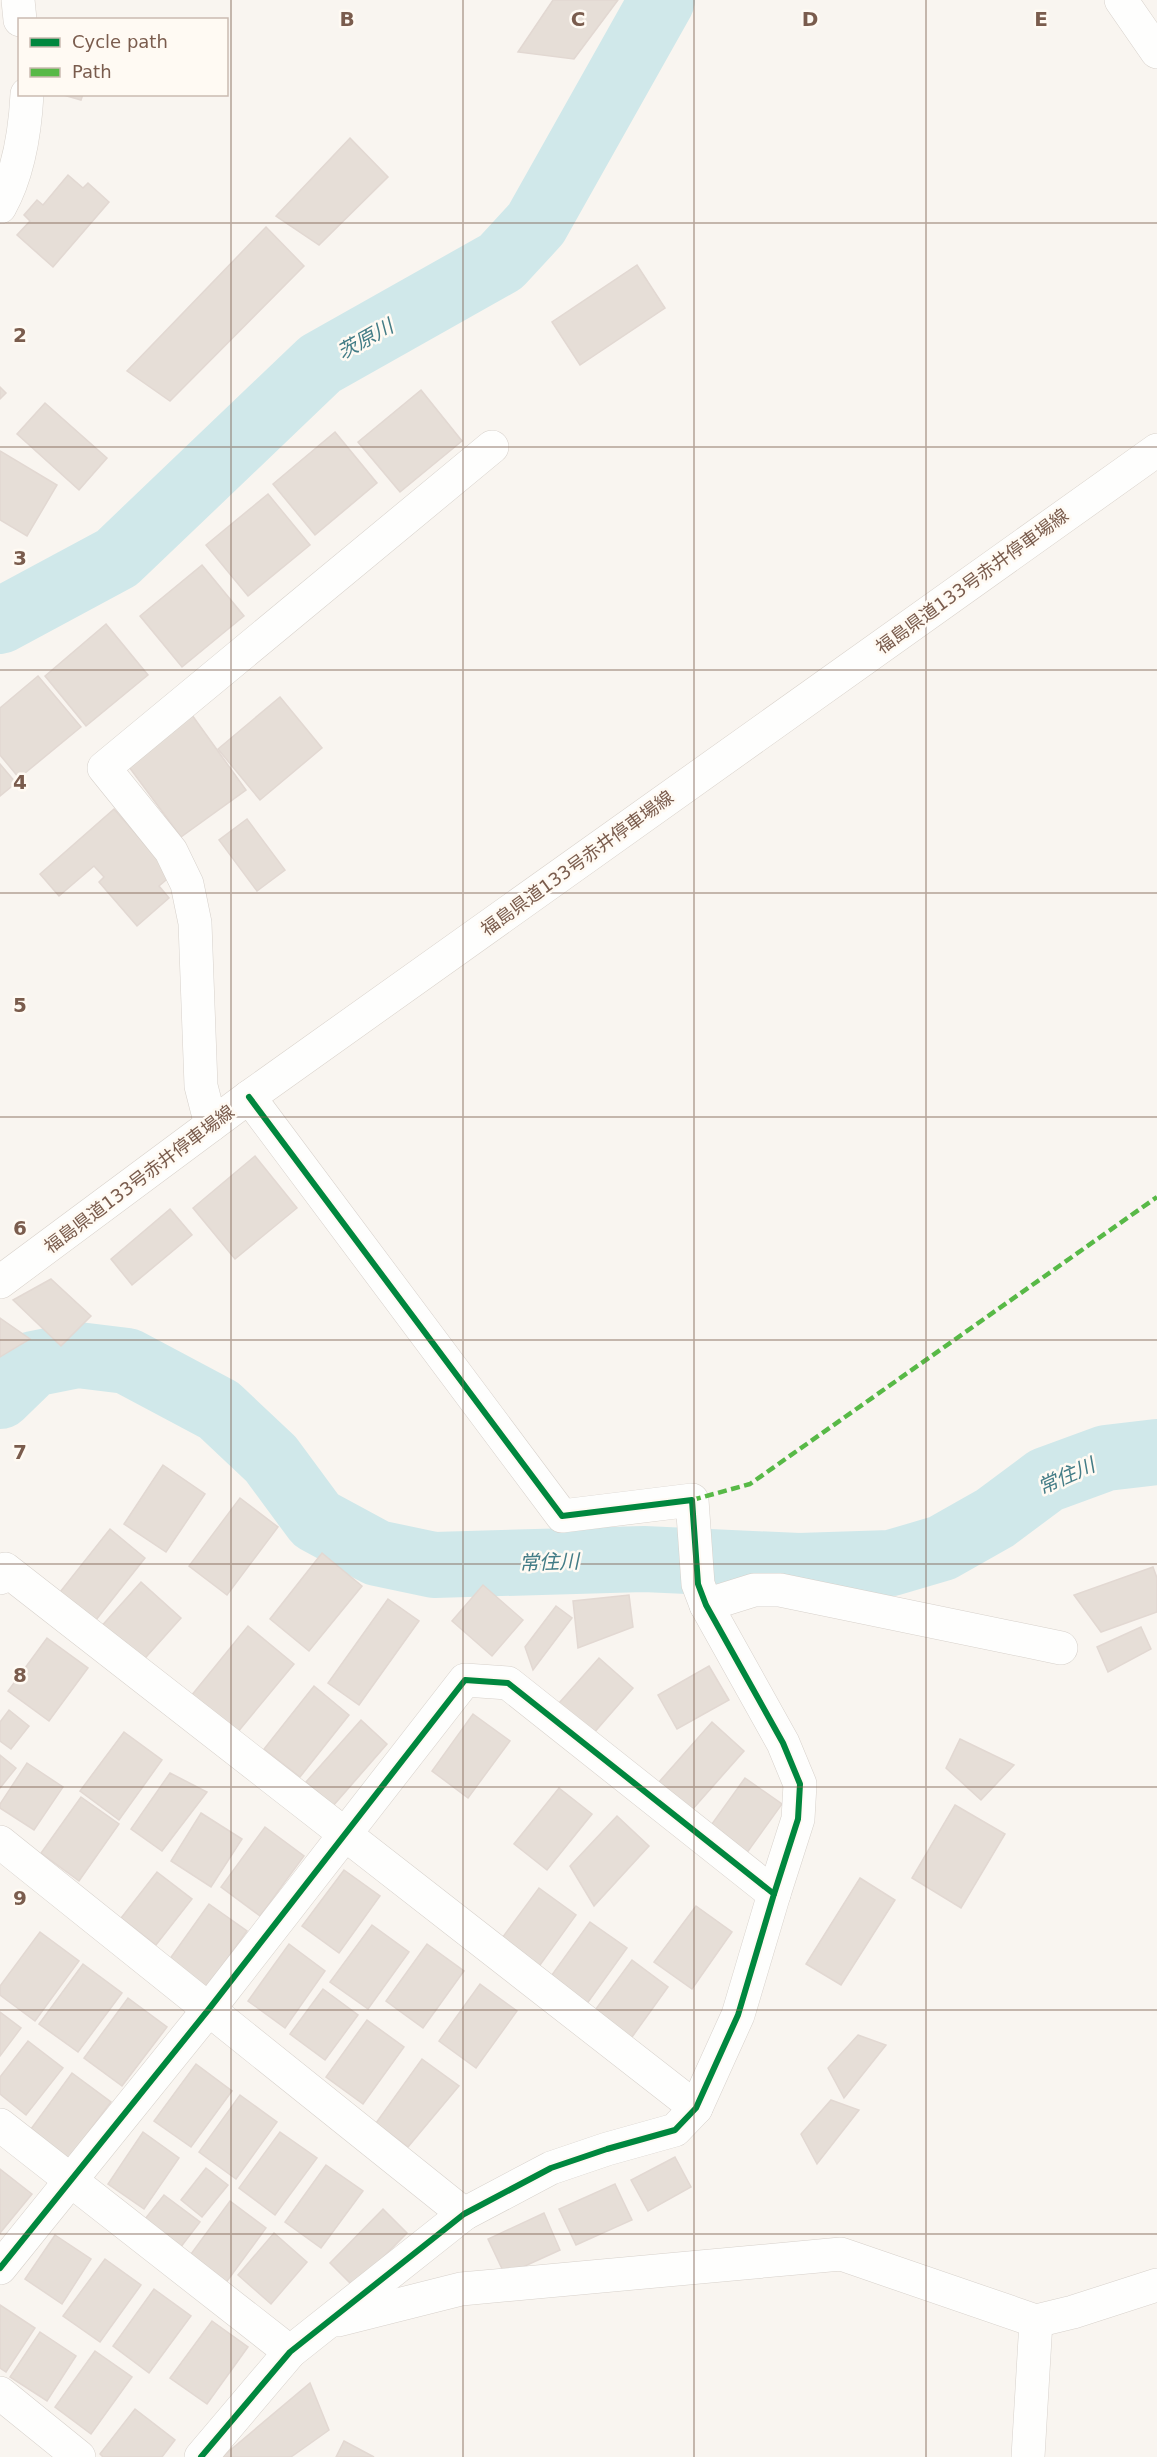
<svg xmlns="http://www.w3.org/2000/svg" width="1157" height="2457" viewBox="0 0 1157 2457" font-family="'DejaVu Sans','Noto Sans JP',sans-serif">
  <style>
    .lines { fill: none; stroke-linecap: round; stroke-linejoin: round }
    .river { stroke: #d0e8ea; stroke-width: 66 }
    .building { fill: #e6ded7; stroke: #e2d8d2; stroke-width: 1.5 }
    .minor-casing { stroke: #d7d1cb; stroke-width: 34 }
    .secondary-casing { stroke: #d9d2cb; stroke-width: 34 }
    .minor { stroke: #fefefd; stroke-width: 33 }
    .secondary { stroke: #fefefd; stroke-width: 33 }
    .quiet { stroke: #58b947; stroke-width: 4.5; stroke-dasharray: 9 4.5; stroke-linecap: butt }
    .cycleway-casing { stroke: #fffaf3; stroke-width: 10 }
    .cycleway { stroke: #00873e; stroke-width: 6 }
    .grid { fill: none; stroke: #7a5c4d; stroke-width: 1.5; stroke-opacity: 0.55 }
    .labels { text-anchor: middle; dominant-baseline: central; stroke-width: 5; stroke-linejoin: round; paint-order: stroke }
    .street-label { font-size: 18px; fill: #7a5c4d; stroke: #fffaf3 }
    .water-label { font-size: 20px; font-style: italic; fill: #437c86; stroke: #fffaf3 }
    .grid-label { font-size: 20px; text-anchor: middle; font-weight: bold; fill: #7a5c4d; stroke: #fffaf3; stroke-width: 5; stroke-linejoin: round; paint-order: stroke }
  </style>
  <rect width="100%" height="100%" fill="#f9f5f0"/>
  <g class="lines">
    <g class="river">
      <polyline points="0,621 117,558 320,364 501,262 536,224 662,0"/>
      <polyline points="0,1396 33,1364 78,1355 127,1361 219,1410 271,1459 316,1520 377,1553 434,1565 644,1559 799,1566 891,1563 942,1548 995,1518 1046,1480 1106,1458 1157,1452"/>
    </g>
  </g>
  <g class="building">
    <polygon points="553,0 618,0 574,59 518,52"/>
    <polygon points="60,94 83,94 81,100"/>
    <polygon points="350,138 388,177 319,245 276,216"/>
    <polygon points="68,175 83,188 88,183 109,202 53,267 17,235 30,221 24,215 37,200 43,205"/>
    <polygon points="266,227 304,266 170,401 127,371"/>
    <polygon points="637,265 665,308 580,365 552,322"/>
    <polygon points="0,387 6,393 0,399"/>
    <polygon points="421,390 462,441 400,492 358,442"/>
    <polygon points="45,403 107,458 79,490 17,434"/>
    <polygon points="335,432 377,483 315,535 273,484"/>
    <polygon points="0,451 57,485 27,536 0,520"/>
    <polygon points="268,494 310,545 248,596 206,545"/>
    <polygon points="202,565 244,616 182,667 140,616"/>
    <polygon points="106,624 148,675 86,726 45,676"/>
    <polygon points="38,676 81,727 19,778 0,755 0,708"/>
    <polygon points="280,697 322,748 260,800 218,749"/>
    <polygon points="192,715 246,790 181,837 126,763"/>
    <polygon points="0,764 16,783 0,796"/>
    <polygon points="114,809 172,875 159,886 169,898 137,926 99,882 104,877 94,866 59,896 40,874"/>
    <polygon points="247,819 285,870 257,891 219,840"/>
    <polygon points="255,1156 297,1208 235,1259 193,1208"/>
    <polygon points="170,1209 192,1235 132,1285 111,1259"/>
    <polygon points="51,1279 91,1316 61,1346 13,1300"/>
    <polygon points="0,1318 30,1339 0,1357"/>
    <polygon points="163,1465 205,1494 166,1552 124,1524"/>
    <polygon points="240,1498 278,1527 227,1595 189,1566"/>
    <polygon points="110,1529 145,1558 96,1620 60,1592"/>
    <polygon points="322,1553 362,1586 309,1651 270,1619"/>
    <polygon points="1153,1567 1157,1578 1157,1612 1101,1632 1074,1595"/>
    <polygon points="141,1582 181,1618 139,1665 99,1629"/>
    <polygon points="483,1585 523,1620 492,1656 452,1621"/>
    <polygon points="629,1595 633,1627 578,1648 573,1601"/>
    <polygon points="388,1599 419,1621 359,1705 328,1683"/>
    <polygon points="556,1606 572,1618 533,1670 525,1647"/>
    <polygon points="248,1626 294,1664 232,1739 187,1701"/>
    <polygon points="1141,1627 1151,1649 1108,1672 1097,1647"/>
    <polygon points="47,1638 88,1668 49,1721 8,1691"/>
    <polygon points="599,1658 633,1688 586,1742 552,1711"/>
    <polygon points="709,1666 729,1700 677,1729 658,1695"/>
    <polygon points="314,1686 349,1715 300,1777 264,1749"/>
    <polygon points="9,1710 29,1726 11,1749 0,1741 0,1722"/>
    <polygon points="473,1714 510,1741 468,1798 432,1771"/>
    <polygon points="361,1720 387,1744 333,1806 306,1782"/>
    <polygon points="712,1722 744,1751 684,1819 652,1790"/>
    <polygon points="124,1732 162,1760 119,1820 80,1791"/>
    <polygon points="960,1739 1014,1765 981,1800 946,1768"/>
    <polygon points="0,1755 16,1768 0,1788"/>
    <polygon points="27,1763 63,1787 34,1830 0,1808 0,1804"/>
    <polygon points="170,1773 207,1792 162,1851 131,1829"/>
    <polygon points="745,1778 782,1804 741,1861 704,1835"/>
    <polygon points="559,1788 592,1814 547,1870 514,1844"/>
    <polygon points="81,1797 119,1824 79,1881 41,1853"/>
    <polygon points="955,1805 1005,1834 961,1908 912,1878"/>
    <polygon points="201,1813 242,1839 211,1887 171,1861"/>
    <polygon points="617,1816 649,1846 594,1906 570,1866"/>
    <polygon points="265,1827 304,1856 260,1916 221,1887"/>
    <polygon points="344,1870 380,1896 339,1953 302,1926"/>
    <polygon points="157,1872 192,1899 156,1945 121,1918"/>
    <polygon points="860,1878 895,1900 841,1985 806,1964"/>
    <polygon points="539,1888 576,1915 535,1972 497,1945"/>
    <polygon points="209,1904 247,1931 207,1987 169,1960"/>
    <polygon points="696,1906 732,1932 692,1989 654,1962"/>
    <polygon points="590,1922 627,1948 586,2005 549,1979"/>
    <polygon points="372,1925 409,1952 368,2009 330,1982"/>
    <polygon points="40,1932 79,1961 35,2021 0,1995 0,1986"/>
    <polygon points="289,1944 325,1971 285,2028 248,2001"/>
    <polygon points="427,1944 464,1971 423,2028 386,2001"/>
    <polygon points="632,1960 668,1987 627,2044 590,2017"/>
    <polygon points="83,1964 122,1993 78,2052 39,2024"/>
    <polygon points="480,1984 517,2011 476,2068 439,2041"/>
    <polygon points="323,1989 358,2015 325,2060 290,2034"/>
    <polygon points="128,1998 167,2027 122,2086 84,2058"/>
    <polygon points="0,2012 21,2028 0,2056"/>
    <polygon points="367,2020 404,2047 363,2104 326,2077"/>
    <polygon points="858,2035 886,2045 844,2098 828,2068"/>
    <polygon points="28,2041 63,2068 26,2115 0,2094 0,2077"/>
    <polygon points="422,2059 459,2086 408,2147 376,2123"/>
    <polygon points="196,2064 232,2091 191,2147 154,2121"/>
    <polygon points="72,2073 111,2102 66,2162 28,2133"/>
    <polygon points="240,2095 277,2122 236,2179 199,2152"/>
    <polygon points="831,2100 859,2110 817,2164 801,2134"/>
    <polygon points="143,2132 179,2158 144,2209 108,2184"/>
    <polygon points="280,2132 317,2158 275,2215 239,2188"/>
    <polygon points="675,2157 691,2187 648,2211 631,2180"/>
    <polygon points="326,2165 363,2191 321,2248 285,2222"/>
    <polygon points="206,2168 228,2185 202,2217 181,2200"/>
    <polygon points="0,2169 32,2194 0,2233"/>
    <polygon points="615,2184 632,2220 576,2245 559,2209"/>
    <polygon points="164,2195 200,2222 177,2252 141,2224"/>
    <polygon points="230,2201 266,2228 225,2284 188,2258"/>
    <polygon points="383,2209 407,2233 354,2287 330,2263"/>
    <polygon points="544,2213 560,2250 505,2275 488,2239"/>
    <polygon points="274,2233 307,2262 271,2304 238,2275"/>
    <polygon points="55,2235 91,2259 62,2304 25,2279"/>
    <polygon points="105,2259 141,2285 100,2342 63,2316"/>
    <polygon points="154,2289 191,2316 149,2373 113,2346"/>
    <polygon points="0,2305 35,2328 6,2372 0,2368"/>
    <polygon points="212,2321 248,2347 207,2404 170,2378"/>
    <polygon points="40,2332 76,2356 47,2401 10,2377"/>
    <polygon points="95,2351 132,2377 91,2434 55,2407"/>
    <polygon points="310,2383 329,2430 291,2457 222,2457"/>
    <polygon points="135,2409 175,2440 162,2457 103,2457 100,2454"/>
    <polygon points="344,2441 374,2457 336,2457"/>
  </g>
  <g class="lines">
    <defs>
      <g id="minor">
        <polyline points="18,0 20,20"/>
        <polyline points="1121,0 1157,52"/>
        <path d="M 0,207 C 19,173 25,133 27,94"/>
        <polyline points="249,1097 562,1516 692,1500 698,1584 706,1605 783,1743 800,1784 798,1819 774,1894"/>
        <polyline points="211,1125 201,1086 195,923 187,884 171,851 104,768 492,447"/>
        <polyline points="0,1578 5,1569 696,2108"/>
        <polyline points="706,1605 754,1590 780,1590 1061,1648"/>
        <polyline points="0,1842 464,2214"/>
        <polyline points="0,2125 290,2352"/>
        <polyline points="0,2268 209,2009 465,1680 508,1683 774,1894 738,2015 696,2108 675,2130 607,2149 551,2168 464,2214 290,2352 201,2457"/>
        <polyline points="338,2320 461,2289 841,2254 1036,2321 1073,2312 1157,2285"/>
        <polyline points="0,2393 79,2457"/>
        <polyline points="1028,2457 1036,2321"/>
      </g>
      <polyline id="secondary" points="0,1282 249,1097 1157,450"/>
    </defs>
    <use href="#minor" class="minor-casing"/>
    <use href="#secondary" class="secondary-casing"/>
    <use href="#minor" class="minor"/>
    <use href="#secondary" class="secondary"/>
    <polyline class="quiet" points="692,1500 750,1484 1157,1197"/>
    <defs>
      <g id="cycleway">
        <polyline points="249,1097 562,1516 692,1500 698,1584 706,1605 783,1743 800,1784 798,1819 774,1894"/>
        <polyline points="0,2268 209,2009 465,1680 508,1683 774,1894 738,2015 696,2108 675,2130 607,2149 551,2168 464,2214 290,2352 201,2457"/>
      </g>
    </defs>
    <use href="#cycleway" class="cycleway-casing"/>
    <use href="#cycleway" class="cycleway"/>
  </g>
  <path class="grid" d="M 231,0 L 231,2457M 463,0 L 463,2457M 694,0 L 694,2457M 926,0 L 926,2457M 0,223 L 1157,223M 0,447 L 1157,447M 0,670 L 1157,670M 0,893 L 1157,893M 0,1117 L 1157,1117M 0,1340 L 1157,1340M 0,1564 L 1157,1564M 0,1787 L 1157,1787M 0,2010 L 1157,2010M 0,2234 L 1157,2234"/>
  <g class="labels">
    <g class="street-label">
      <text transform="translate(972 581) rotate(-36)">福島県道133号赤井停車場線</text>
      <text transform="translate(577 863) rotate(-36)">福島県道133号赤井停車場線</text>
      <text transform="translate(139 1179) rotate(-37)">福島県道133号赤井停車場線</text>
    </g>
    <g class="water-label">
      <text transform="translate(365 339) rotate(-29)">茨原川</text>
      <text transform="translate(1066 1476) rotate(-24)">常住川</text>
      <text transform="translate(549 1562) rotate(-2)">常住川</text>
    </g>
  </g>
  <g class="grid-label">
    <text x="347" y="26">B</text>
    <text x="578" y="26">C</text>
    <text x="810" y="26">D</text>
    <text x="1041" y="26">E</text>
    <text x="20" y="342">2</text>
    <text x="20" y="565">3</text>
    <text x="20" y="789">4</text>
    <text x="20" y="1012">5</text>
    <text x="20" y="1235">6</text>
    <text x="20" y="1459">7</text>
    <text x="20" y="1682">8</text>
    <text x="20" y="1905">9</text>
  </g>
  <rect x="18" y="18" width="210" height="78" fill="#fffaf3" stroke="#cabbb1" stroke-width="1.5"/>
  <rect x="30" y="38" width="30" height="9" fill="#00873e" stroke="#cabbb1" stroke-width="1.5"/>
  <text x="72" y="48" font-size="18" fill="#7a5c4d">Cycle path</text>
  <rect x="30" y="68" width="30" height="9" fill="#58b947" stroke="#cabbb1" stroke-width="1.5"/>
  <text x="72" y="78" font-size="18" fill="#7a5c4d">Path</text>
</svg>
